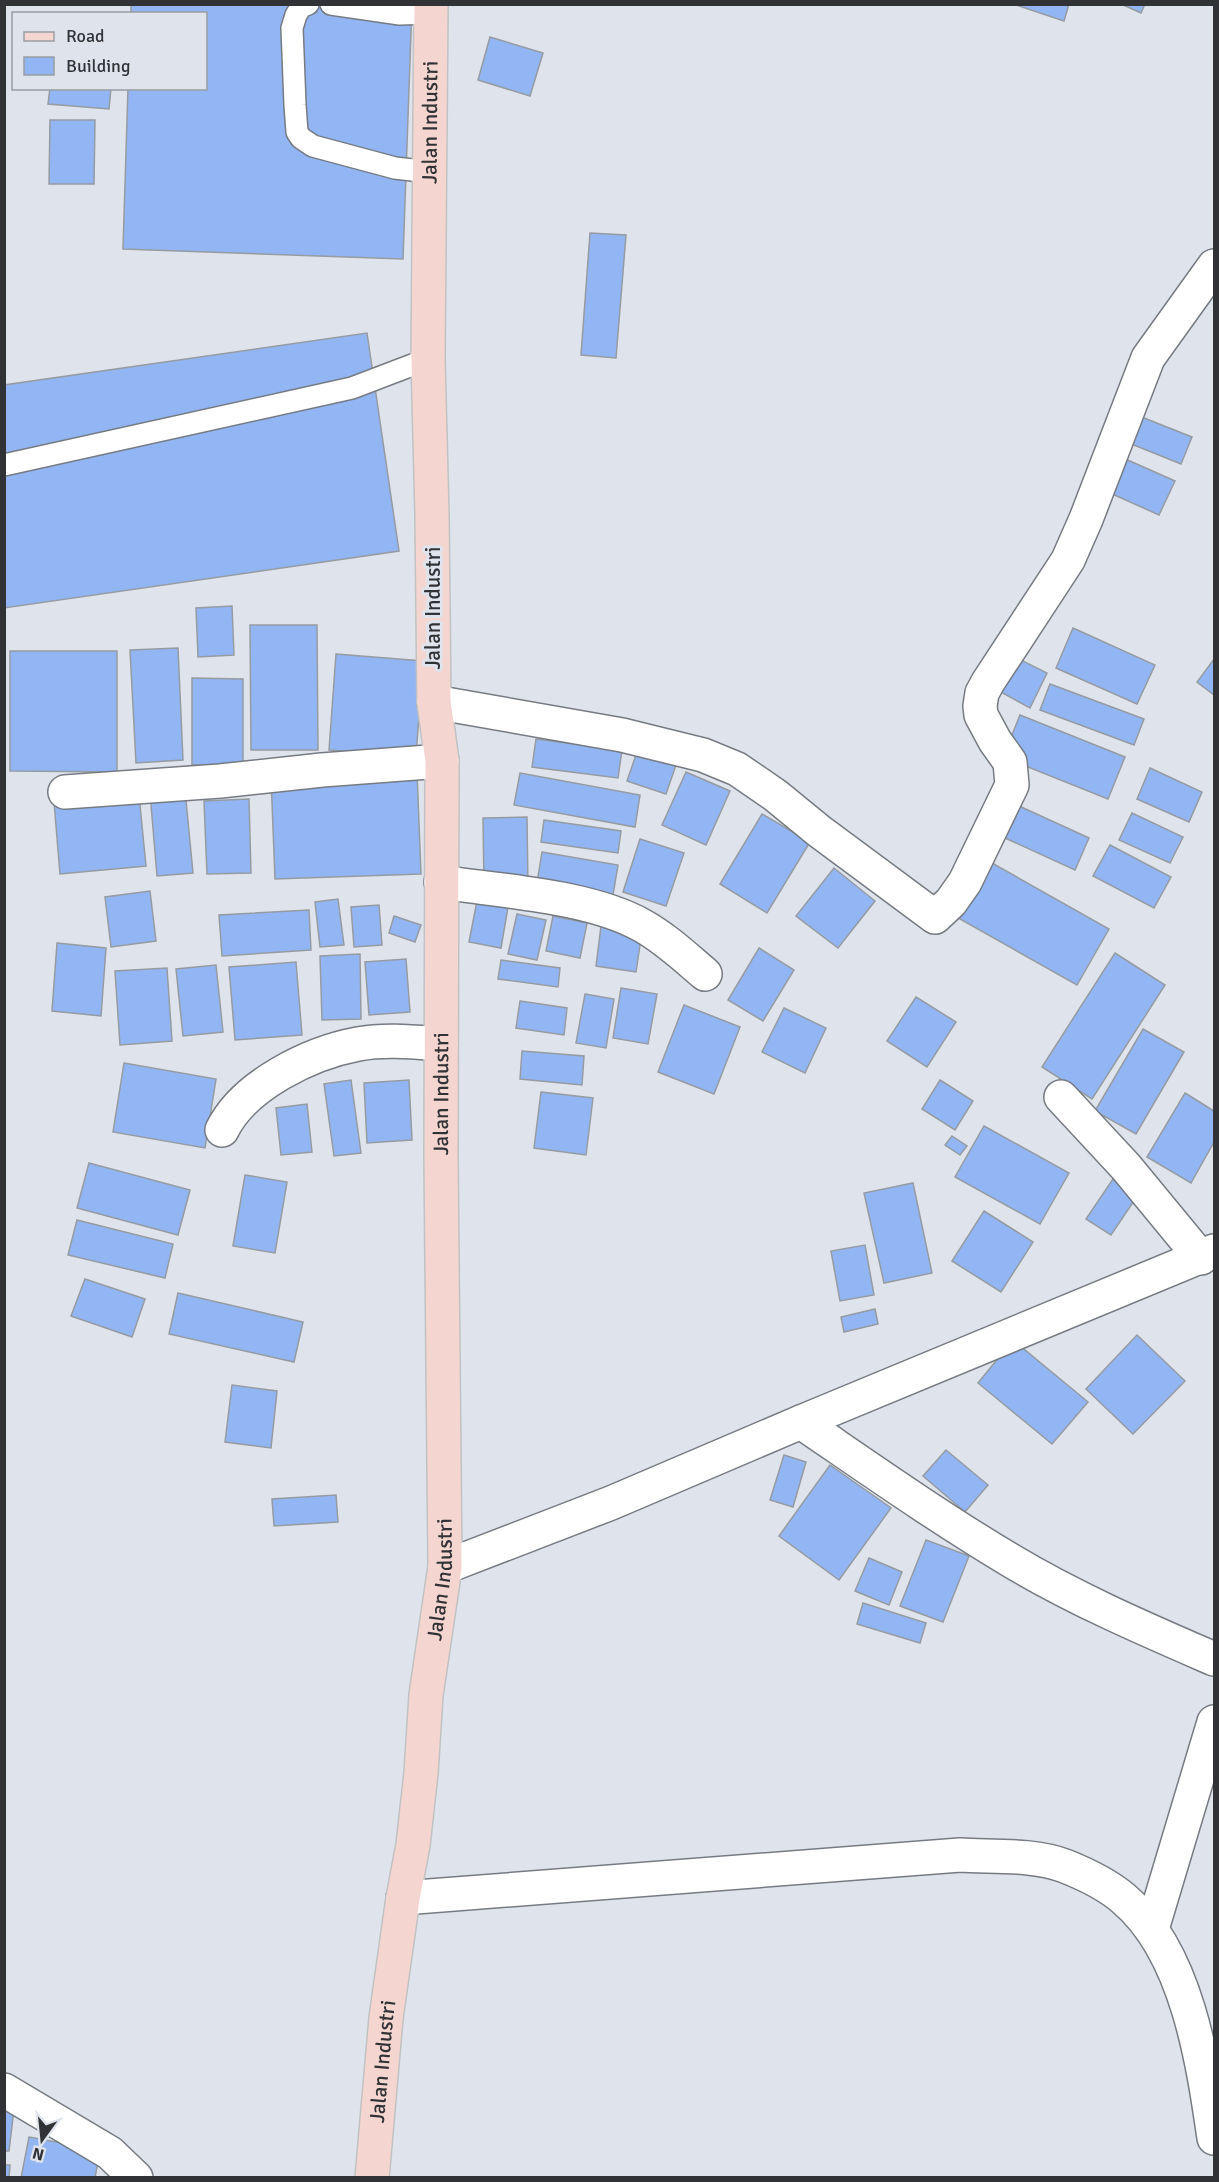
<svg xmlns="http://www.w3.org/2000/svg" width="1219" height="2182" viewBox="0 0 1219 2182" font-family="Signika,sans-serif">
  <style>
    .building { fill: #92b6f4; stroke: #969ba2; stroke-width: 1.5 }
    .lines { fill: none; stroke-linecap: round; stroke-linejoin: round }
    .lane-casing { stroke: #767b82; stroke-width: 24 }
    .street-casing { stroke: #767b82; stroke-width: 36 }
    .primary-casing { stroke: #c1c2c3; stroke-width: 36 }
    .lane { stroke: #fff; stroke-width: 21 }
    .street { stroke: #fff; stroke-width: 33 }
    .primary { stroke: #f5d5cf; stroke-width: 33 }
    .labels { text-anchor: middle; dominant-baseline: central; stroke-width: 6; stroke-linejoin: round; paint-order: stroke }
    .street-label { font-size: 21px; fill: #313236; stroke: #dfe4ec }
  </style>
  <rect width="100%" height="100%" fill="#dfe4ec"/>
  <g class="building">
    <polygon points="131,4 412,4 403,259 123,249 128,88 206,88 206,14 131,14"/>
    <polygon points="1013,4 1069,4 1064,21"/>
    <polygon points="1121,4 1145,4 1141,13"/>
    <polygon points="490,37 543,53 530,96 478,80"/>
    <polygon points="50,88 111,88 109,109 48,104"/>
    <polygon points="50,120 95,120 94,184 49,184"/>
    <polygon points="590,233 626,235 616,358 581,355"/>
    <polygon points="367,333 399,551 4,608 4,385"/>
    <polygon points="1139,416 1192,437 1181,464 1129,443"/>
    <polygon points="1114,454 1175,481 1159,515 1099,488"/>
    <polygon points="232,606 234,655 198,657 196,608"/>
    <polygon points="250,625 317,625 318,750 251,750"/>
    <polygon points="1073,628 1155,665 1137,704 1056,668"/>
    <polygon points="178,648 183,760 136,763 130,650"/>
    <polygon points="10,651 117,651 117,772 10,771"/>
    <polygon points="1003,651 1047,673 1030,708 986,684"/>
    <polygon points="336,654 423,661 416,756 329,750"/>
    <polygon points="1214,659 1214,695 1197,682"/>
    <polygon points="192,678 243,679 243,765 192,765"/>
    <polygon points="1050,684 1144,719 1134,745 1040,710"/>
    <polygon points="1020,715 1125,757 1108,799 1003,757"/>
    <polygon points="536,739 622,750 618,778 532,767"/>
    <polygon points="637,752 676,765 666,794 627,781"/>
    <polygon points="1150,768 1202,792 1189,822 1137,799"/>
    <polygon points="417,772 421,874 275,879 271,777"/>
    <polygon points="686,772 730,791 706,845 662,825"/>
    <polygon points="520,773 640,795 635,827 514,805"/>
    <polygon points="185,790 193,873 157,876 150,793"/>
    <polygon points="139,795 146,866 60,874 54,802"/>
    <polygon points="249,799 251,873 207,874 204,801"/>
    <polygon points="1019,806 1089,838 1075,870 1005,838"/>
    <polygon points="1132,813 1183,837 1170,863 1119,840"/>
    <polygon points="762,814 810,842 767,913 720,884"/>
    <polygon points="527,817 528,886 484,887 483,818"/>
    <polygon points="544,820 621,831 618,853 541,842"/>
    <polygon points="640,839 684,853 666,906 623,892"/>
    <polygon points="1110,845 1171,877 1154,908 1093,876"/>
    <polygon points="542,852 618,865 612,901 536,889"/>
    <polygon points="976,854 1109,929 1077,985 944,910"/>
    <polygon points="834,868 875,901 838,948 796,916"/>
    <polygon points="150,891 156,941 111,947 105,897"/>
    <polygon points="338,899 344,945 320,947 315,902"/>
    <polygon points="477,901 508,907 501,948 469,942"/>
    <polygon points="379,905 382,945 354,947 351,907"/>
    <polygon points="309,910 311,950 222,956 219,915"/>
    <polygon points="517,914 546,920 537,960 508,954"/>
    <polygon points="394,916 421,925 415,942 389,933"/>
    <polygon points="553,916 587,923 580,958 546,951"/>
    <polygon points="601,926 642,932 636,972 596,966"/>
    <polygon points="57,943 106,948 101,1016 52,1011"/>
    <polygon points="759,948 794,970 763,1021 728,1000"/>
    <polygon points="1115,953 1165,985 1092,1099 1042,1067"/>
    <polygon points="360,954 361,1019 322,1020 320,956"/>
    <polygon points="406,959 410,1012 369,1015 365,962"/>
    <polygon points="501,960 560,968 558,987 498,979"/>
    <polygon points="296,962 302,1035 235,1040 229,967"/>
    <polygon points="216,965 223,1032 183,1036 176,969"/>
    <polygon points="167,968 172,1041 120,1045 115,971"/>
    <polygon points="621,988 657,994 648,1044 613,1038"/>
    <polygon points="585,994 614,999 606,1048 576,1043"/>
    <polygon points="916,997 956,1022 927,1067 887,1041"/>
    <polygon points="520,1001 567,1008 564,1035 516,1028"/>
    <polygon points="684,1005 740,1027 714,1094 658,1072"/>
    <polygon points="784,1008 826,1028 805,1073 762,1052"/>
    <polygon points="1143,1029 1184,1052 1136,1134 1095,1111"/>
    <polygon points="522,1051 584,1056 582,1085 520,1079"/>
    <polygon points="124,1063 216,1079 205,1148 113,1132"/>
    <polygon points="351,1080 361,1153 334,1156 324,1084"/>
    <polygon points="409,1080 412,1140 367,1143 364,1083"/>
    <polygon points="940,1080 973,1101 955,1130 922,1109"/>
    <polygon points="541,1092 593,1098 586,1155 534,1148"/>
    <polygon points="1185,1093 1214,1111 1214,1142 1191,1183 1147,1157"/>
    <polygon points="307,1104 312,1152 281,1155 276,1108"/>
    <polygon points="984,1126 1069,1173 1040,1224 955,1177"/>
    <polygon points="952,1136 967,1146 960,1155 945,1145"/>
    <polygon points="89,1163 190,1190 178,1235 77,1208"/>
    <polygon points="245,1175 287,1182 275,1253 233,1246"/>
    <polygon points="1113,1179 1138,1195 1111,1235 1086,1219"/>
    <polygon points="913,1183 932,1273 884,1283 864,1193"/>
    <polygon points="984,1211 1033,1242 1001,1292 952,1261"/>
    <polygon points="77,1220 173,1244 165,1278 68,1255"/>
    <polygon points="865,1245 874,1295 840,1301 831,1251"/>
    <polygon points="85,1279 145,1299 132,1337 71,1316"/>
    <polygon points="178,1293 303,1322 294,1362 169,1334"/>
    <polygon points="875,1309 878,1324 844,1332 841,1317"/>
    <polygon points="1137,1335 1185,1381 1133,1434 1086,1389"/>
    <polygon points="1013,1340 1088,1402 1052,1444 978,1383"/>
    <polygon points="232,1385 277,1391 271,1448 225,1442"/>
    <polygon points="946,1450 988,1485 965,1512 923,1476"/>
    <polygon points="784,1455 806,1462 793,1507 770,1500"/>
    <polygon points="830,1465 891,1508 839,1580 779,1536"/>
    <polygon points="336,1495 338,1522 274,1526 272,1499"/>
    <polygon points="926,1540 969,1556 943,1622 900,1606"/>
    <polygon points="869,1558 902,1572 889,1605 855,1591"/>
    <polygon points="863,1603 926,1623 920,1643 857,1624"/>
    <polygon points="4,2100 15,2101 9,2151 4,2151"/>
    <polygon points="29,2137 100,2150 95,2178 21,2178"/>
    <polygon points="4,2165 10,2165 9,2178 4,2178"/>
  </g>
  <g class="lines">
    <defs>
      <g id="lane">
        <polyline points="308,4 301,7 296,15 292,28 295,105 297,132 301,138 313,146 395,168 430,172"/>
        <polyline points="331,4 400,14 430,13"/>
        <polyline points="4,465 352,388 428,359"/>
      </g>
      <g id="street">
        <polyline points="434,702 622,735 703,755 737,769 775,795 819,831 935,917 951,902 965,882 1012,785 1010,762 995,741 981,715 980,706 982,693 988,682 1068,560 1086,519 1148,358 1214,266"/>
        <polyline points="65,792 220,781 322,770 442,761"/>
        <path d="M 441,882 C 501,891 591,896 643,926 C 666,939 685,957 705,974"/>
        <polyline points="1061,1097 1126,1167 1201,1258"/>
        <path d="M 222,1130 C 244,1085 310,1053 358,1044 C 385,1039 414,1042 441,1044"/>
        <path d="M 801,1422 C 870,1469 938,1517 1010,1560 C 1075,1599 1145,1629 1214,1659"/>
        <polyline points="445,1567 611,1503 801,1422 1214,1251"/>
        <path d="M 403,1898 L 960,1855 C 994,1857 1033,1854 1065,1866 C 1085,1874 1108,1885 1124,1899 C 1187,1952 1203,2062 1214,2138"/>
        <polyline points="1152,1929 1214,1722"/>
        <polyline points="4,2090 110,2153 136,2178"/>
      </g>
      <g id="primary">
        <path id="s1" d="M 372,2178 L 386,2018 L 403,1898 L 413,1845 L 421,1773 L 426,1695 L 445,1567 L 441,1157 L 442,761 L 434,702 L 432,515 L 428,359 L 431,4"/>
      </g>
    </defs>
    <use href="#lane" class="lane-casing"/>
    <use href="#street" class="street-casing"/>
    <use href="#primary" class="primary-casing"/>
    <use href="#lane" class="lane"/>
    <use href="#street" class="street"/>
    <use href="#primary" class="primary"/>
  </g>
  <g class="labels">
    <g class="street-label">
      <text stroke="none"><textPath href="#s1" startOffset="2061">Jalan Industri</textPath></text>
      <text transform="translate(433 608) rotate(-90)">Jalan Industri</text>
      <text stroke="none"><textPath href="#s1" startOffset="1089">Jalan Industri</textPath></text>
      <text stroke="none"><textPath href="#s1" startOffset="603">Jalan Industri</textPath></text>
      <text stroke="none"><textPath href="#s1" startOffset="117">Jalan Industri</textPath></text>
    </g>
  </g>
  <rect width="1219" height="2182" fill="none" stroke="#313236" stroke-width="12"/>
  <rect x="12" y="12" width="195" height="78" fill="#dfe4ec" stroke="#999da3" stroke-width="1.5"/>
  <rect x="24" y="32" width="30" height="9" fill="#f5d5cf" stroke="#999da3" stroke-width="1.5"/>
  <text x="66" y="42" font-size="18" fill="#313236">Road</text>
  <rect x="24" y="57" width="30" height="18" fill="#92b6f4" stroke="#999da3" stroke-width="1.5"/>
  <text x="66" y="72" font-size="18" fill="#313236">Building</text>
  <g transform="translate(42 2140) rotate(195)" stroke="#dfe4ec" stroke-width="4.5" paint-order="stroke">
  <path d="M0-4.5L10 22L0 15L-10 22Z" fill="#313236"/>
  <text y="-9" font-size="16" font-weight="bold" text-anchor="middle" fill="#313236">N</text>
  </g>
</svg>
